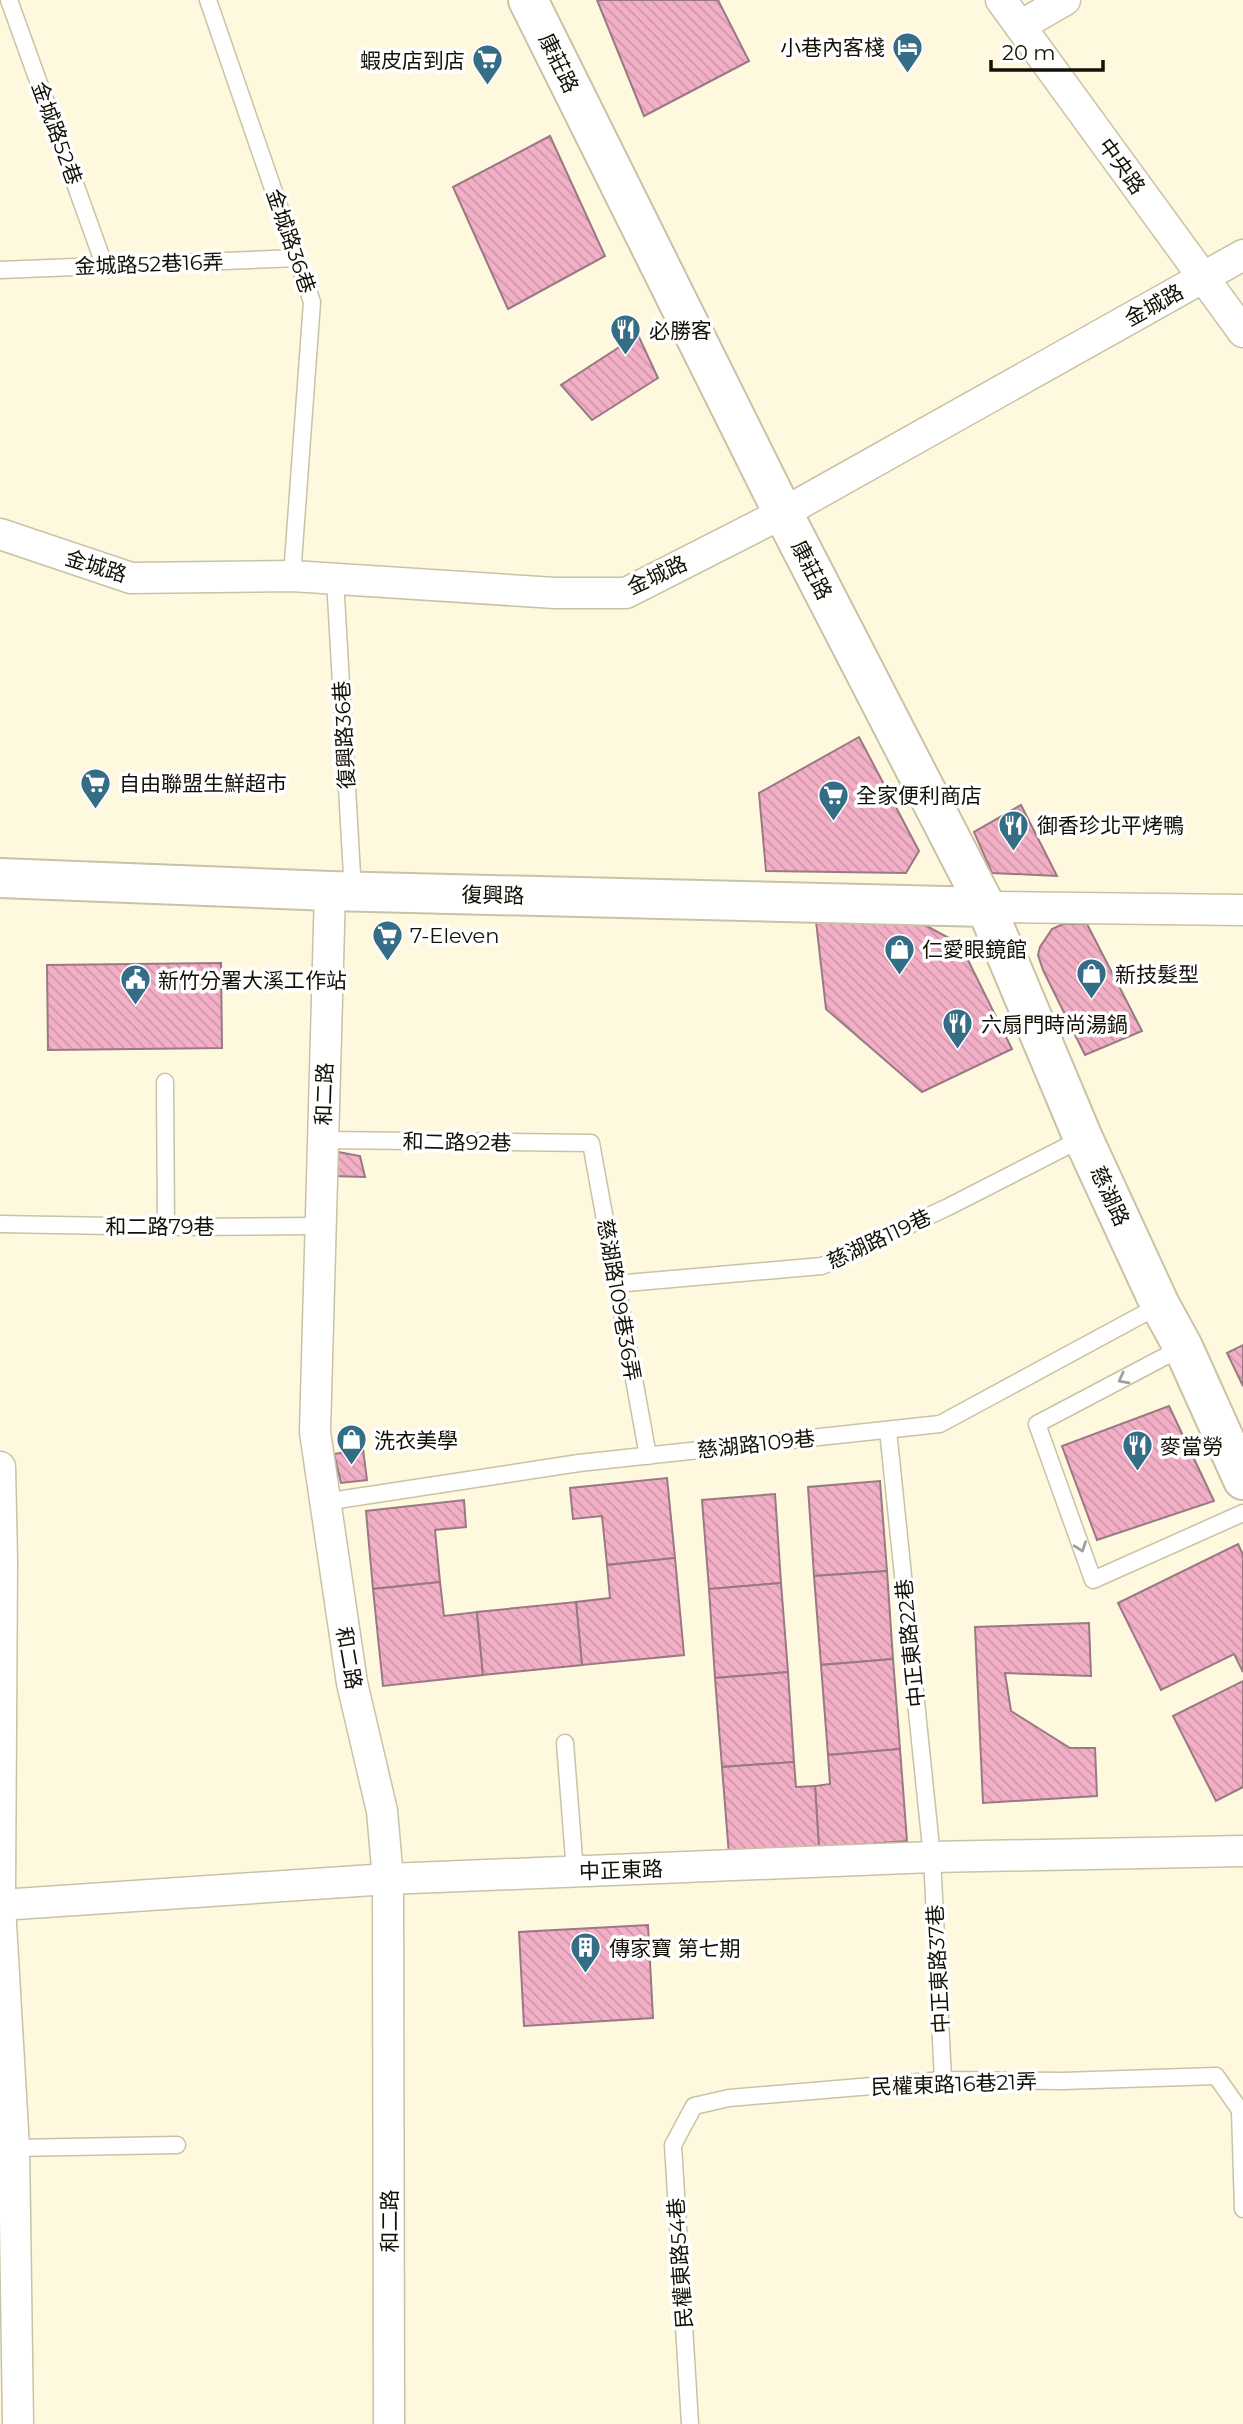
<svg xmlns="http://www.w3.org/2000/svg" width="1243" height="2424" viewBox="0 0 1243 2424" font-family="Montserrat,'Noto Sans TC',sans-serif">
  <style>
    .building { fill: url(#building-back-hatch); stroke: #997983; stroke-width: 2 }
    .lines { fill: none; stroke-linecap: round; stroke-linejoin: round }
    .lane-casing { stroke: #cac2a4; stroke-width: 19 }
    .street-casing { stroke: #cac2a4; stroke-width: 33 }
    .secondary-casing { stroke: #cac2a4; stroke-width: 42 }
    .primary-casing { stroke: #cac2a4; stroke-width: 42 }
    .lane { stroke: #fff; stroke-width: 16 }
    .street { stroke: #fff; stroke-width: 30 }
    .secondary { stroke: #fff; stroke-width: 38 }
    .primary { stroke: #fff; stroke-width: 38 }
    .oneway { stroke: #a1a09b }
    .labels { text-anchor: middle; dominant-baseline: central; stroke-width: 7; stroke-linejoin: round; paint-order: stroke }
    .poi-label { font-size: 21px; fill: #131106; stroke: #fff; text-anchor: start }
    .street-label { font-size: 21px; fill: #131106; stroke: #fff }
  </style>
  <defs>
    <pattern id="building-back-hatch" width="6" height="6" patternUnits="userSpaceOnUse" patternTransform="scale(1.75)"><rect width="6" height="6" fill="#f2afc6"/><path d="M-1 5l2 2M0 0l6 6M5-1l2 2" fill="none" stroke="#cf96a9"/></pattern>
  </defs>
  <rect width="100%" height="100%" fill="#fef8df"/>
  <g class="building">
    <polygon points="597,0 718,0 749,61 644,116"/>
    <polygon points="550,136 605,256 508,309 453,187"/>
    <polygon points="638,335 658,378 592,420 561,385"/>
    <polygon points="859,737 919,851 906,873 766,871 759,793"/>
    <polygon points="1021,805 1057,876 992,873 974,832"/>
    <polygon points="816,921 923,924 960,944 1012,1049 922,1092 826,1009"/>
    <polygon points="1063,924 1087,924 1142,1031 1085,1055 1043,970 1038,955 1040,947 1052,929"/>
    <polygon points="221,963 222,1048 48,1050 47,965"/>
    <polygon points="333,1151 360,1156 365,1177 331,1176"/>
    <polygon points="1243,1345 1243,1386 1227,1353"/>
    <polygon points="1169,1406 1214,1501 1097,1540 1062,1446"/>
    <polygon points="363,1449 367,1480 341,1483 334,1454"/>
    <polygon points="667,1478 675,1558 607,1565 602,1516 573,1519 570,1488"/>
    <polygon points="880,1481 887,1571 814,1576 808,1487"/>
    <polygon points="775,1494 781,1583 709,1589 702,1500"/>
    <polygon points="464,1500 466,1527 435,1530 440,1582 373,1589 366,1511"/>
    <polygon points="1238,1544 1243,1555 1243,1672 1234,1654 1161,1690 1118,1603"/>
    <polygon points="675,1558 684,1655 582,1665 576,1602 610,1598 607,1565"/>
    <polygon points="887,1571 893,1659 821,1665 814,1576"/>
    <polygon points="440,1582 444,1616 477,1612 483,1675 383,1686 373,1589"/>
    <polygon points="781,1583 788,1672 715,1678 709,1589"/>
    <polygon points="576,1602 582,1665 483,1675 477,1612"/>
    <polygon points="1089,1623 1091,1676 1005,1673 1011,1711 1070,1748 1095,1748 1097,1796 983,1803 975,1627"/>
    <polygon points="893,1659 900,1749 828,1755 821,1665"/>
    <polygon points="788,1672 794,1762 722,1767 715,1678"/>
    <polygon points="1243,1681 1243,1787 1216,1801 1173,1716"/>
    <polygon points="900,1749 907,1841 819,1848 815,1786 830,1784 828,1755"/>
    <polygon points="794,1762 796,1787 815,1786 819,1848 729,1855 722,1767"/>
    <polygon points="648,1925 653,2018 524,2026 519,1932"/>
  </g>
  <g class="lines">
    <defs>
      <g id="lane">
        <polyline points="9,0 105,267"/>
        <polyline points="208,0 312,302 292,576"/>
        <polyline points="0,270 297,258"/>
        <polyline points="335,579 353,892"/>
        <polyline points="165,1082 166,1227"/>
        <polyline points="322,1140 591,1143 648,1456"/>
        <polyline points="0,1224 166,1227 319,1226"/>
        <polyline points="615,1284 822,1266 948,1207 1083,1138"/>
        <polyline points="1183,1347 1037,1424 1093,1580 1243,1513"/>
        <polyline points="888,1430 932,1857 943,2080"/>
        <polyline points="324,1502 579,1463 940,1424 1160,1305"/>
        <polyline points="565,1743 575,1872"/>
        <polyline points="14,2148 177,2145"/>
        <polyline points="690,2424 673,2145 694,2106 729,2098 943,2080 1062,2081 1216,2076 1240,2110 1243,2209"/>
      </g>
      <g id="street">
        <polyline points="1001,0 1243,332"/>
        <polyline points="1020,26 1065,0"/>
        <polyline points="0,534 131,578 292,576 555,593 626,593 783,513 1243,255"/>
        <polyline points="330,891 315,1432 352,1683 382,1811 388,1879 389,2424"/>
        <polyline points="986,907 1243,910"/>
        <polyline points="0,1467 2,1561 0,1890"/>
        <polyline points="0,1905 388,1879 932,1857 1243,1851"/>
        <polyline points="0,1906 14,2148 18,2424"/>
      </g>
      <polyline id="secondary" points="528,0 783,513 986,907"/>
      <polyline id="primary" points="0,878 330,891 986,907 1083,1138 1160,1305 1183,1347 1243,1480"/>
    </defs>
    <use href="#lane" class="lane-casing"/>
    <use href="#street" class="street-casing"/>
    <use href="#secondary" class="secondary-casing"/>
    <use href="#primary" class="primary-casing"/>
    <use href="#lane" class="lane"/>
    <use href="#street" class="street"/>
    <use href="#secondary" class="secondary"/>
    <use href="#primary" class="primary"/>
  </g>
  <defs><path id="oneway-chevron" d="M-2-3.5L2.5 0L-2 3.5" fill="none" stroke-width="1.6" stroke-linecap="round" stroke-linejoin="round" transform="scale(1.75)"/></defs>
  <g class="oneway">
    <use href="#oneway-chevron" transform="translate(1123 1379) rotate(152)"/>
    <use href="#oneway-chevron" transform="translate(1081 1547) rotate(70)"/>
  </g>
  <defs>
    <symbol id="hotel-pin" viewBox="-11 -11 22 30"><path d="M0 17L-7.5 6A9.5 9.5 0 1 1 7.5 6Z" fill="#356c86" stroke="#fff"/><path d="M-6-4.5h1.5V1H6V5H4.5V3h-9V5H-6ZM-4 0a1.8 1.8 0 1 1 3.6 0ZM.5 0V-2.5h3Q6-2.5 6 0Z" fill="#fff"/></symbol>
    <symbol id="supermarket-pin" viewBox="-11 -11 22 30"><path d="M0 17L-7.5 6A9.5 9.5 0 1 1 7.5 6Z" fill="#356c86" stroke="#fff"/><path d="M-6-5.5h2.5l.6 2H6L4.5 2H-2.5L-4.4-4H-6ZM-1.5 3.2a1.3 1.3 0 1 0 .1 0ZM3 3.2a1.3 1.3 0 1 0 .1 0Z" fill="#fff"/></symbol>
    <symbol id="restaurant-pin" viewBox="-11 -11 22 30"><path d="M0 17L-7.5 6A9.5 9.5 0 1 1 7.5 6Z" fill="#356c86" stroke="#fff"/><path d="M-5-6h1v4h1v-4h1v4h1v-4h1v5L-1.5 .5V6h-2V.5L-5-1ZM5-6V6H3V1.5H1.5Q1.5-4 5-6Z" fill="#fff"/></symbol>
    <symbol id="shop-pin" viewBox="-11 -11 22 30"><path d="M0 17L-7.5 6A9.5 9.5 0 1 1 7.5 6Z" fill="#356c86" stroke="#fff"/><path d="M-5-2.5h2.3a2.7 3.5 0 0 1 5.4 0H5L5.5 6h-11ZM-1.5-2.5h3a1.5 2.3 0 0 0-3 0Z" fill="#fff"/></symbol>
    <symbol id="civic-pin" viewBox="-11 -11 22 30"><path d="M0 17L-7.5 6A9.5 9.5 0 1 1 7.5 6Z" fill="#356c86" stroke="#fff"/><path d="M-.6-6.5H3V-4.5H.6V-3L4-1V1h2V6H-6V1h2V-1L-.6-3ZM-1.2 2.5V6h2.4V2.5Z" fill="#fff"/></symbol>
    <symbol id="building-pin" viewBox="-11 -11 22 30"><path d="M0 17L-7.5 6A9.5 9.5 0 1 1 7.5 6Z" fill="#356c86" stroke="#fff"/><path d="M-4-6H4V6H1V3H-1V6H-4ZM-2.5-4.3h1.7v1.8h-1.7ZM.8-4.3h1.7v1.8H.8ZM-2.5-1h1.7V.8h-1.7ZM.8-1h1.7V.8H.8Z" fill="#fff"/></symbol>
  </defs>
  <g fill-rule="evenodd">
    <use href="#hotel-pin" x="890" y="30" width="35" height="47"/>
    <use href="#supermarket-pin" x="470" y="42" width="35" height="47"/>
    <use href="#restaurant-pin" x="608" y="312" width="35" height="47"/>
    <use href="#supermarket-pin" x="78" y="766" width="35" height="47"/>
    <use href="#supermarket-pin" x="816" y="778" width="35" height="47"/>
    <use href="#restaurant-pin" x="996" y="808" width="35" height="47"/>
    <use href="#supermarket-pin" x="370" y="918" width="35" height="47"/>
    <use href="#shop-pin" x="882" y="932" width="35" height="47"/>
    <use href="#shop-pin" x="1074" y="956" width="35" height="47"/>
    <use href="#civic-pin" x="118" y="962" width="35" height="47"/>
    <use href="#restaurant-pin" x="940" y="1006" width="35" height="47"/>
    <use href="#shop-pin" x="334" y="1422" width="35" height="47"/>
    <use href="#restaurant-pin" x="1120" y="1428" width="35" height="47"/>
    <use href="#building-pin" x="568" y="1930" width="35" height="47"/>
  </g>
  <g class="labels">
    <g class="poi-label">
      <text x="885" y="47" text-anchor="end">小巷內客棧</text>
      <text x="465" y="60" text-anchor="end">蝦皮店到店</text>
      <text x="649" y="330">必勝客</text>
      <text x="119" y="783">自由聯盟生鮮超市</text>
      <text x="856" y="795">全家便利商店</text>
      <text x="1037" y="825">御香珍北平烤鴨</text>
      <text x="410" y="935">7-Eleven</text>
      <text x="922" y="949">仁愛眼鏡館</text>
      <text x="1115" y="974">新技髮型</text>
      <text x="158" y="980">新竹分署大溪工作站</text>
      <text x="981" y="1024">六扇門時尚湯鍋</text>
      <text x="374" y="1440">洗衣美學</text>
      <text x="1160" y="1446">麥當勞</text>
      <text x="609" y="1948">傳家寶 第七期</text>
    </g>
    <g class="street-label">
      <text transform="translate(559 63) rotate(64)">康莊路</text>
      <text transform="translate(57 133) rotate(70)">金城路52巷</text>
      <text transform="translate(1122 166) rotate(54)">中央路</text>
      <text transform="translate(291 241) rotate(71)">金城路36巷</text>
      <text transform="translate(149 264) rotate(-2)">金城路52巷16弄</text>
      <text transform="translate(1154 305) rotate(-29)">金城路</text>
      <text transform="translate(96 566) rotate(17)">金城路</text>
      <text transform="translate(812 570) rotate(63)">康莊路</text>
      <text transform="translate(657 575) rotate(-25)">金城路</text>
      <text transform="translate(344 735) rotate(-93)">復興路36巷</text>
      <text transform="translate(493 895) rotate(1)">復興路</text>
      <text transform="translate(324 1094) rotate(-88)">和二路</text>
      <text transform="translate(457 1142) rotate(1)">和二路92巷</text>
      <text transform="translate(1110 1196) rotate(65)">慈湖路</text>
      <text x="160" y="1226">和二路79巷</text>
      <text transform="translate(879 1239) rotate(-25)">慈湖路119巷</text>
      <text transform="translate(619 1300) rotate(80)">慈湖路109巷36弄</text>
      <text transform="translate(756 1444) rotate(-6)">慈湖路109巷</text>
      <text transform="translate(910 1643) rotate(-96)">中正東路22巷</text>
      <text transform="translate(349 1658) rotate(80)">和二路</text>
      <text transform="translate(621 1870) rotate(-2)">中正東路</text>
      <text transform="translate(938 1969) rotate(-93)">中正東路37巷</text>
      <text transform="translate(954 2084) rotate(-2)">民權東路16巷21弄</text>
      <text transform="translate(389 2221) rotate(-90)">和二路</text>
      <text transform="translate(680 2263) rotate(-94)">民權東路54巷</text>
    </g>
  </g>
  <path d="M991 60v10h112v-10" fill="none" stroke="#131106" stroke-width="3.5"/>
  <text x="1002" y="60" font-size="21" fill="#131106" stroke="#ffffff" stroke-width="5" paint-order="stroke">20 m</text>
</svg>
